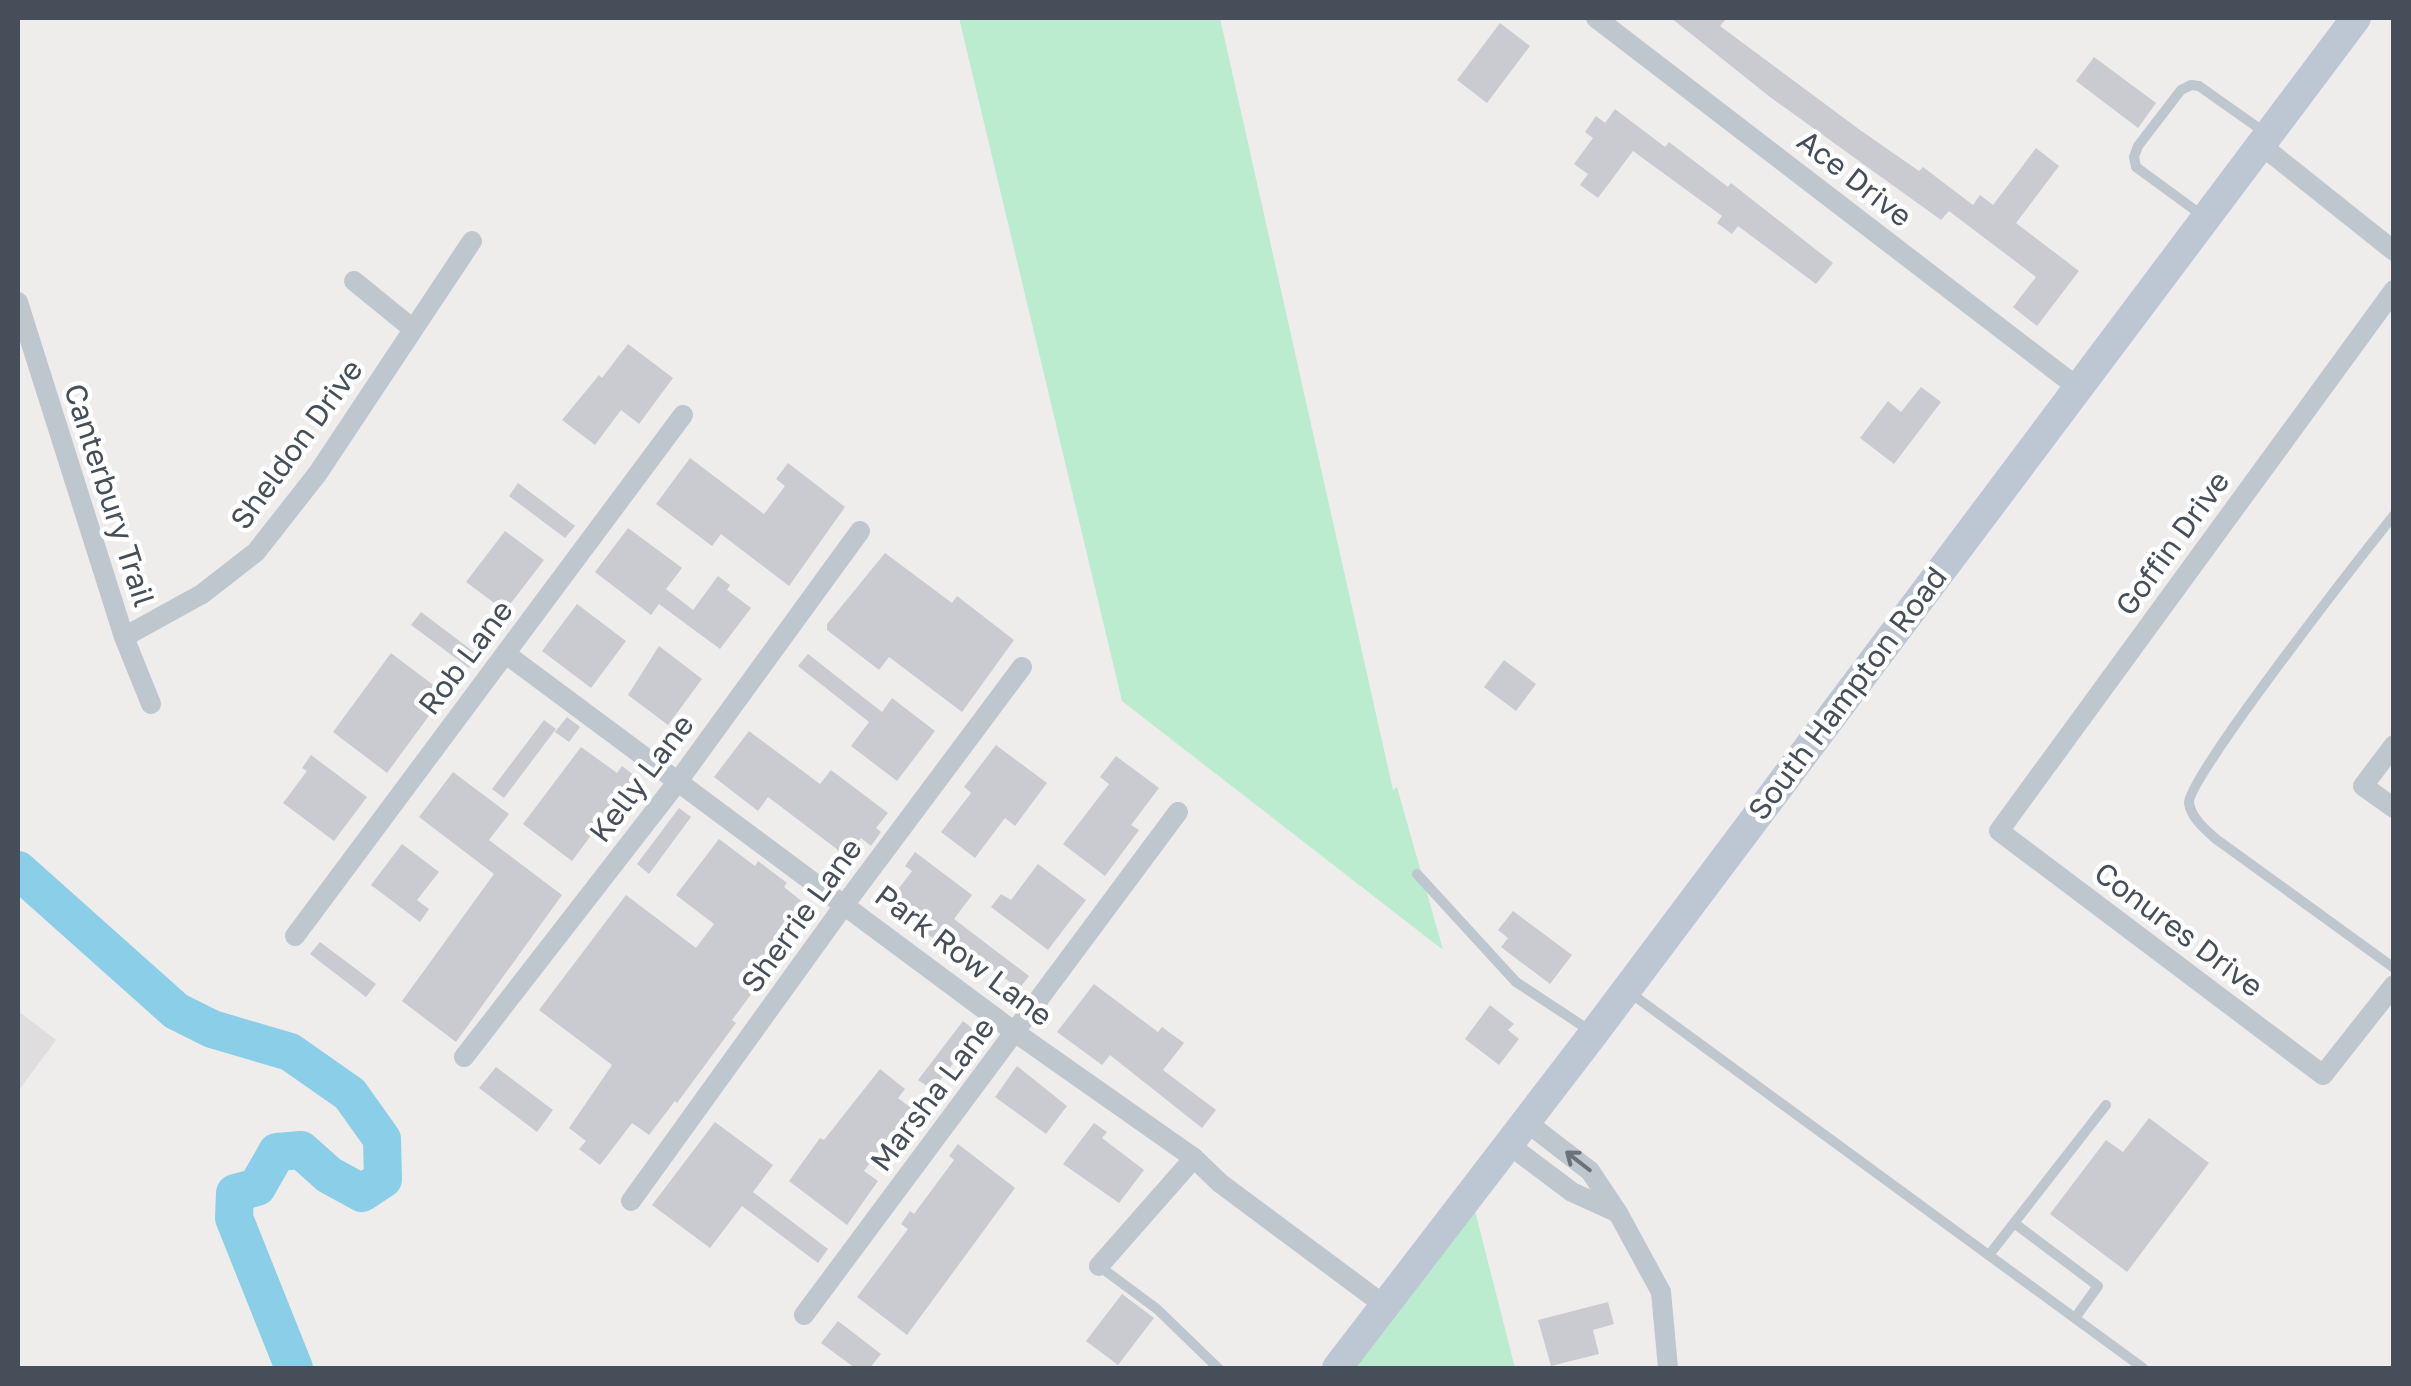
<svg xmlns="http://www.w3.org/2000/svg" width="2411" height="1386" viewBox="0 0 2411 1386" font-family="'Golos Text',sans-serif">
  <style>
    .education { fill: #e0ddde }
    .green { fill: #bbecd0 }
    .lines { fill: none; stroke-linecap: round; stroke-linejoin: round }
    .river { stroke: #8acfe7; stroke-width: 38 }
    .building { fill: #cacbd1 }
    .lane { stroke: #bec6ce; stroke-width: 10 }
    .street { stroke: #bec6ce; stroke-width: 20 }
    .secondary { stroke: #bdc7d3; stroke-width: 30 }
    .oneway { stroke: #6a737c }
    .labels { text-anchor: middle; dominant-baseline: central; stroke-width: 9; stroke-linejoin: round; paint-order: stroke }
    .street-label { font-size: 30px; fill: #464f59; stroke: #fff }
  </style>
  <rect width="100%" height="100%" fill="#efecec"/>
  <polygon class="education" points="18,1011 56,1040 18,1091"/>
  <g class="green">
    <polygon points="959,18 1220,18 1393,790 1397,787 1443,950 1122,701"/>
    <polygon points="1474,1207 1515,1368 1352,1368"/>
  </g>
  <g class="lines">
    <polyline class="river" points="18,870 176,1011 212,1029 290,1052 350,1094 382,1139 383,1179 362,1193 329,1175 301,1150 277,1152 257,1187 235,1193 234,1218 294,1368"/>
  </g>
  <g class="building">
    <polygon points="1671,18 1727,18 1720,26 1860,130 1919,171 1923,167 1973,205 1980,195 1993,205 2036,148 2059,166 2016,223 2079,271 2037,326 2013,307 2036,277 1949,211 1941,220 1770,97"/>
    <polygon points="1500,23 1530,46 1487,103 1457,80"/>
    <polygon points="2094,57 2156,103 2138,128 2076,81"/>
    <polygon points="1615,109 1665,147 1669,142 1728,187 1731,183 1833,263 1816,284 1738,226 1732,234 1717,223 1722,216 1633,151 1598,198 1580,185 1588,174 1574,164 1593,138 1585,132 1596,116 1605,123"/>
    <polygon points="628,344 673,378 639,424 621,410 595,445 562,420 599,375 602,378"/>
    <polygon points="1921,387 1941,402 1894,464 1860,438 1888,401 1901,412"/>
    <polygon points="690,458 764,514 785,486 776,479 788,463 845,507 789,586 721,534 712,546 656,504"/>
    <polygon points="518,483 575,526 565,538 509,496"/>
    <polygon points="628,528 682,568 666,589 693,610 718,576 730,585 727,590 751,608 720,649 659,604 651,615 595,572"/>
    <polygon points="505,531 544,560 505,611 466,582"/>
    <polygon points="885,553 952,603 957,596 1014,640 962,712 889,657 879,670 827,630 827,624"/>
    <polygon points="577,604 626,641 591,688 542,651"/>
    <polygon points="421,612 478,655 469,668 411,625"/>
    <polygon points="659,646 702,679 668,725 628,695"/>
    <polygon points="391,653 445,694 387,773 333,732"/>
    <polygon points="808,654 882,712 892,698 935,731 897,781 851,746 869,722 798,666"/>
    <polygon points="1504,660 1536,684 1516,711 1484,687"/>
    <polygon points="567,717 580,727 569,742 555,732"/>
    <polygon points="544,720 556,729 504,798 492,789"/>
    <polygon points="749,731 820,784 831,770 888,813 876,828 881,832 871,846 861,838 846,856 768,797 758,811 714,777"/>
    <polygon points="996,745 1047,783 1015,826 1005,818 975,858 941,832 971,793 964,787"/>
    <polygon points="581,747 617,773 622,766 635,776 572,861 523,824"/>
    <polygon points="311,755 367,797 334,841 283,803 307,771 302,768"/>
    <polygon points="1116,756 1159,788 1131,825 1139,830 1105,876 1063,844 1109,784 1100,777"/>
    <polygon points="453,772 509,814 489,840 562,895 456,1042 402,1001 494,874 419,817"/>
    <polygon points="679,808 691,817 649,874 637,864"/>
    <polygon points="719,839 755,866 758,861 787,883 784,887 804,903 751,973 761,981 732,1020 736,1023 677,1103 675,1101 649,1135 632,1123 600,1165 579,1149 586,1141 569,1128 612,1065 539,1010 626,895 696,948 714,924 676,895"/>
    <polygon points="402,844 439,872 417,900 429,909 420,922 371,885"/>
    <polygon points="915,852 972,895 954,919 1029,976 1019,989 945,933 938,942 887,904 912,871 905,866"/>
    <polygon points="1038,864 1086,900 1048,950 991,907 1001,894 1011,900"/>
    <polygon points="1513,911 1572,955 1550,984 1501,947 1508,938 1498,930"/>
    <polygon points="320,942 376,984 366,997 310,954"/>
    <polygon points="1094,984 1158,1032 1162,1027 1184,1043 1163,1070 1216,1110 1202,1128 1110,1055 1102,1065 1057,1032"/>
    <polygon points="1490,1005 1514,1024 1508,1030 1519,1039 1499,1065 1465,1039"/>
    <polygon points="963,1021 977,1032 933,1090 918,1080"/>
    <polygon points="1017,1066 1067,1106 1046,1134 995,1097"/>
    <polygon points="496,1067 553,1110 537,1132 479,1088"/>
    <polygon points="880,1069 905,1089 898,1098 911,1108 864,1171 878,1181 847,1225 789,1181 820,1138 824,1140"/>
    <polygon points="2149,1118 2209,1163 2127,1272 2050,1214 2106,1140 2123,1152"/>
    <polygon points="715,1122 773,1165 753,1192 828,1249 818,1263 742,1206 710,1248 652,1205"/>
    <polygon points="1094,1123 1107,1132 1102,1138 1144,1170 1119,1203 1063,1164"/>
    <polygon points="958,1144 1015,1188 907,1335 857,1297 908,1229 901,1224 910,1211 914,1214 954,1160 949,1156"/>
    <polygon points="1122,1294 1154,1318 1118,1365 1086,1341"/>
    <polygon points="1608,1302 1614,1324 1593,1330 1599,1354 1551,1366 1538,1320"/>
    <polygon points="838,1321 881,1354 870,1368 855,1368 821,1343"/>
  </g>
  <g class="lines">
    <g class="lane">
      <polyline points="2203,216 2136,167 2134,157 2138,146 2181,90 2191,85 2199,86 2267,134"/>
      <path d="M 2394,515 C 2366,550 2187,778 2189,803 C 2191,818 2206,830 2216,839 L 2394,968"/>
      <polyline points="1417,874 1516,982 1589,1030"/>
      <polyline points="1629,992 2143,1368"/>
      <polyline points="2014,1223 2098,1286 2075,1318"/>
      <polyline points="1989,1255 2106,1105"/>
      <polyline points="1099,1266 1157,1309 1218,1368"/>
    </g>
    <g class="street">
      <polyline points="1596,18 2077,387"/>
      <polyline points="2261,145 2394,251"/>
      <polyline points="354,281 413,329"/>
      <polyline points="2394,290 1999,831 2323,1075 2394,985"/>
      <polyline points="18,302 124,637 151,704"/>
      <polyline points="124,637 202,594 256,552 318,473 472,241"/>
      <polyline points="506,654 1016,1033 1194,1158 1220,1183 1384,1305"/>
      <polyline points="2394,745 2363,786 2394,808"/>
      <polyline points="295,936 683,415"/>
      <polyline points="464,1057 679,780 860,531"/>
      <polyline points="1525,1121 1590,1171 1618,1213 1661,1292 1668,1368"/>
      <polyline points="1508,1144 1572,1192 1616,1212"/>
      <polyline points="631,1201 845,904 1022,667"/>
      <polyline points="1099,1266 1194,1158"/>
      <polyline points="804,1315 1178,812"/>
    </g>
    <polyline class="secondary" points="1337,1368 1594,1033 2356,18"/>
  </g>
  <defs><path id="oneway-shaft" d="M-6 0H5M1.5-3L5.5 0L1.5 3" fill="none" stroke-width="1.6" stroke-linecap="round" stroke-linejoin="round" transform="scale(2.5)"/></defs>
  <use class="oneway" href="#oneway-shaft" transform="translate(1578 1161) rotate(-142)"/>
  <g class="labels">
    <g class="street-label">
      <text transform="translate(1855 178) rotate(38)">Ace Drive</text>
      <text transform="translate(296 444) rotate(-54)">Sheldon Drive</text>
      <text transform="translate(110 495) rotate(72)">Canterbury Trail</text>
      <text transform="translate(2172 543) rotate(-54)">Goffin Drive</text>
      <text transform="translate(465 657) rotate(-53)">Rob Lane</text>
      <text transform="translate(1847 693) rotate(-53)">South Hampton Road</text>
      <text transform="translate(641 778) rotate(-53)">Kelly Lane</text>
      <text transform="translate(801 915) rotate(-54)">Sherrie Lane</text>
      <text transform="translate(2179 929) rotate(37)">Conures Drive</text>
      <text transform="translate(964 955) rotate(37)">Park Row Lane</text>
      <text transform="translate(932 1094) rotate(-53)">Marsha Lane</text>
    </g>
  </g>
  <rect width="2411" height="1386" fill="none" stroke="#464f59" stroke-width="40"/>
</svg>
